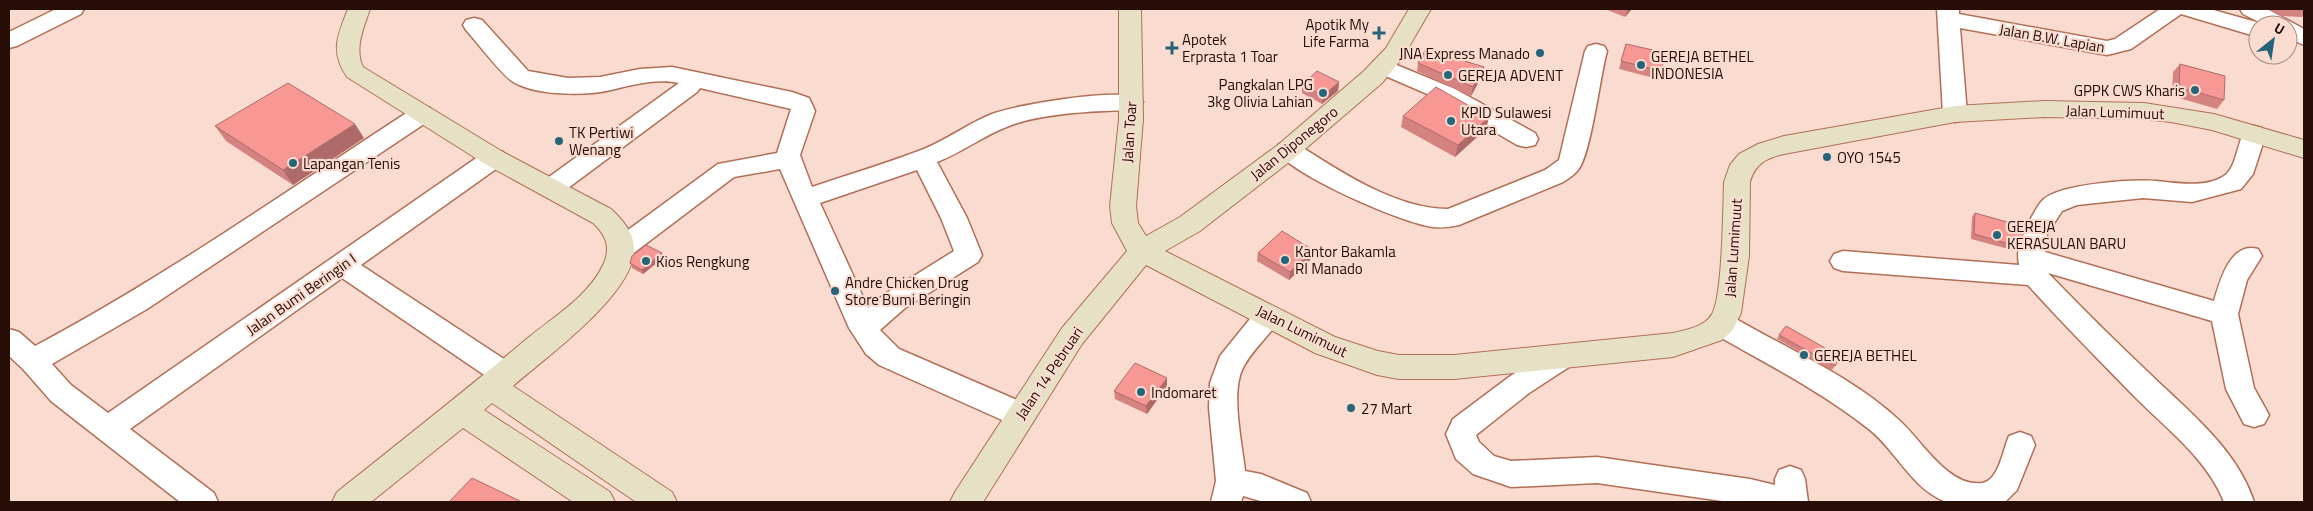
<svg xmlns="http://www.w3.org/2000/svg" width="2313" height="511" viewBox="0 0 2313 511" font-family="'Titillium Web',sans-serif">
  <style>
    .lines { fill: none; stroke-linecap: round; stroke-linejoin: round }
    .street-casing { stroke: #b16f56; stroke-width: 3 }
    .secondary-casing { stroke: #b16f56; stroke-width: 2 }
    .street { fill: #fff; fill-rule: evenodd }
    .secondary { fill: #e6e1c4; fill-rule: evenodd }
    .wall { fill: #d58380 }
    .shaded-wall { fill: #ae6a68 }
    .building { fill: #f89895; stroke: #ae6a68 }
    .poi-dot { fill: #246579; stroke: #f9dbd0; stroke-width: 2 }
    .labels { text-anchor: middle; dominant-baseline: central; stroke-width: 4.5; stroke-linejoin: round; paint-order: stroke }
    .poi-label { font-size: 15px; fill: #260d05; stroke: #f9dbd0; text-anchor: start }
    .street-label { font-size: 15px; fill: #260d05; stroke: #f9dbd0 }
  </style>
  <rect width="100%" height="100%" fill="#f9dbd0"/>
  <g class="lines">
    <defs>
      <g id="street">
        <polygon points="56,9 84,9 81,14 17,46 9,48 9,32"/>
        <polygon points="1937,9 1959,9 1959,14 2107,41 2115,39 2160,9 2210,9 2263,24 2243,14 2240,9 2267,9 2304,29 2304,45 2288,38 2288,25 2258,25 2258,37 2181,14 2131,49 2107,55 1960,28 1967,114 1963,120 1955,122 1947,120 1943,114"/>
        <path d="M 474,18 L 482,20 L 528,71 L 568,78 L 600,77 L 640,69 L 672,67 L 792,92 L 809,98 L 815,111 L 800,155 L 812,187 C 850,174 888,163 924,149 C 948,139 969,123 992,114 C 1021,104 1111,89 1139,97 L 1143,102 L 1139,107 L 1131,110 C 1095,111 1042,113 1009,126 C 984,135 963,152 937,162 L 967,218 L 982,255 L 978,262 L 905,308 L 880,330 L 899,349 L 1031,406 L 1036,415 L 1031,424 L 1021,427 L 1011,424 L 879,365 L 866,354 L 849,328 L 780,169 L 734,177 L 631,255 L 622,258 L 613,255 L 609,248 L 613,241 L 718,164 L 777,153 L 791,109 L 700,88 L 697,92 L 560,194 L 551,197 L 542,194 L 538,188 L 542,182 L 679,83 C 657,78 632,85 611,90 C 586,96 534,96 512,81 C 501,74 477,42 466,30 L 463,25 L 466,20 ZM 917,170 L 941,218 L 954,251 L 885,294 L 868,308 L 820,203 Z"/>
        <path d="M 1596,44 L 1604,46 L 1607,51 C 1600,76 1591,155 1578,170 C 1574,175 1568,179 1563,182 L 1459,225 C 1450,227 1442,228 1433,227 C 1402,223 1291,175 1276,150 L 1279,144 L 1288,142 L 1297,144 C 1339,171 1396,209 1448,209 L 1545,170 L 1559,160 L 1585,51 L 1588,46 Z"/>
        <polygon points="1382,59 1455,89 1535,133 1538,139 1535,145 1526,147 1517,145 1439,99 1374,71 1371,66 1374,61"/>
        <path d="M 422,106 L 430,108 L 434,114 L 430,120 L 147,309 L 52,364 L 71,385 L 108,413 L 485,152 L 494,150 L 503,152 L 506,158 L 503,164 L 361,265 L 516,367 L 520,375 L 516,383 L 506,386 L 496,383 L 342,278 L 130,429 L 214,493 L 218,502 L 180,502 L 51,401 L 23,369 L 9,356 L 9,329 L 19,332 L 35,346 C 167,276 289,189 414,108 Z"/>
        <path d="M 2254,126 L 2262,128 L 2266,134 L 2253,174 L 2241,189 L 2192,202 L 2143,198 L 2077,205 L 2062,211 L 2047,234 L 2045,252 L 2214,301 C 2220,280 2231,241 2258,249 L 2262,256 L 2247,280 L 2238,314 L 2254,388 L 2269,415 L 2264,424 L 2254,427 L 2244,424 L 2226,389 L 2212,321 L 2048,273 C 2081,307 2114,340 2149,373 C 2188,411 2237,449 2254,502 L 2224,502 C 2208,460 2167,429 2136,398 C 2100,361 2063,324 2028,285 L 1843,271 L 1834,268 L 1830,261 L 1834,254 L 1843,251 L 2019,265 C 2016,248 2021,232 2031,218 C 2035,212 2038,204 2044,199 C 2061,184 2132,179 2156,181 C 2175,183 2207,188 2224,176 C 2237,167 2237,142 2246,128 Z"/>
        <path d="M 1268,305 L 1278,309 L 1282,316 C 1271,335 1251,350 1242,370 C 1231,395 1242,443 1245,471 L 1261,474 L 1307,493 L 1311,502 L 1264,502 L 1243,496 L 1241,502 L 1211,502 L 1216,481 L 1209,408 L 1210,383 L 1220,356 L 1258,309 Z"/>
        <path d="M 1721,313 L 1731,316 C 1787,349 1852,376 1900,421 C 1921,440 1949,488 1982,483 C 1999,481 2003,449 2009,436 L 2020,432 L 2031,436 L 2035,445 L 2017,490 L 2005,502 C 1991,502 1955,506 1944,501 C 1912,488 1896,451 1870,430 C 1821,391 1765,363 1711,332 L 1707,324 L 1711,316 Z"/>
        <polygon points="1562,346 1572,349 1576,357 1572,365 1529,393 1476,435 1479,442 1494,456 1511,461 1597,457 1750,479 1775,485 1775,479 1779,470 1790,466 1801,470 1805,479 1808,502 1729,502 1597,483 1511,487 1473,474 1456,459 1446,434 1453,419 1509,377 1552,349"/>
      </g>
      <g id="secondary">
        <path d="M 348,9 L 370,9 C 364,27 354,48 363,67 L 503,152 L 611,209 C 622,219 634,233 634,248 C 636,293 545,358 513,386 L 672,492 L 677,502 L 636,502 L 492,403 L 484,410 L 610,492 L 615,502 L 573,502 L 463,428 L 371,502 L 332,502 L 337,492 C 401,441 466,390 529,337 C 555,316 590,295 604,263 C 611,246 605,234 593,223 L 485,164 L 347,77 C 330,52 337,36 348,9 Z"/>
        <path d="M 1119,9 L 1141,9 L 1143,119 L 1136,206 L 1138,223 L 1146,236 L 1180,217 L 1279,144 L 1364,71 L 1386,48 L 1409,9 L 1431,9 L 1403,57 L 1382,83 L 1297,156 L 1200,231 L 1165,251 L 1335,337 L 1378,351 L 1399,355 L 1454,355 L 1673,333 C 1685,330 1703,327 1711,316 C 1723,299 1723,206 1724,182 L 1730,165 L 1739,154 L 1758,144 L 1784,136 L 1955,106 L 2044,101 L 2144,103 L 2214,114 L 2304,140 L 2304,158 L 2212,130 L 2171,122 L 2144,119 L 2044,117 L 1955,122 L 1784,154 C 1766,158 1755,164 1750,182 L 1749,256 L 1741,313 L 1732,331 L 1722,340 L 1673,357 L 1454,379 L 1399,379 L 1377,375 L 1315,353 L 1146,265 L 1082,344 L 983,502 L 950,502 L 955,492 L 1062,328 L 1127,251 L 1112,223 L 1110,206 L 1119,119 Z"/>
      </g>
    </defs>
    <use href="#street" class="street-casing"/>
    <use href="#secondary" class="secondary-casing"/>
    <use href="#street" class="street"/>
    <use href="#secondary" class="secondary"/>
  </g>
  <g class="wall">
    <polygon points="1605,9 1632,9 1625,17"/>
    <polygon points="2269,9 2304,9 2304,14 2302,17 2283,16"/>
    <polygon points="1626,44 1661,71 1658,79 1619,69"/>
    <polygon points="1418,63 1484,67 1482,76 1471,96 1417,71"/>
    <polygon points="2180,64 2224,100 2217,109 2172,96 2173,72"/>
    <polygon points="1339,82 1338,91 1322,104 1302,93 1302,85"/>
    <polygon points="1403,116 1489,117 1486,129 1455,157 1401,127"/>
    <polygon points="215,126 364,138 293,185 226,141"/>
    <polygon points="1975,213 2020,247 2016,251 1971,239 1972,217"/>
    <polygon points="1313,250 1312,258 1289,280 1257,261 1258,253"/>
    <polygon points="664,257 643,274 632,268 630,263"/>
    <polygon points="1779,335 1841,357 1832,370 1777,339"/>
    <polygon points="1167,386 1147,414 1115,399 1114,391"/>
  </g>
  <g class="shaded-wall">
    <polygon points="1628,9 1632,9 1625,17"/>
    <polygon points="1484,67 1482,76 1471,96 1473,87"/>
    <polygon points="1339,82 1338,91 1322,104 1323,96"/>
    <polygon points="1489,117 1486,129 1455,157 1458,145"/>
    <polygon points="355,124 364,138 293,185 283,170"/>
    <polygon points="1313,250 1312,258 1289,280 1290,272"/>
    <polygon points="662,253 664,257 643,274 642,270"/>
    <polygon points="1167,378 1167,386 1147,414 1146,406"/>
  </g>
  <g class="building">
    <polygon points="1626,44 1666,53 1661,71 1621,61"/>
    <polygon points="1426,49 1484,67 1473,87 1418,63"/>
    <polygon points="2180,64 2225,76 2224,100 2179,87"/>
    <polygon points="1317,71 1339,82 1323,96 1302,85"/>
    <polygon points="288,83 355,124 283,170 215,126"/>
    <polygon points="1436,87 1489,117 1458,145 1403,116"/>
    <polygon points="1975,213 2025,227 2020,247 1974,234"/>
    <polygon points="1282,231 1313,250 1290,272 1258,253"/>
    <polygon points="646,245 662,253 642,270 630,263 632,256"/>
    <polygon points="1786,326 1841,357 1835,366 1779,335"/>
    <polygon points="1135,363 1167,378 1146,406 1114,391"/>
    <polygon points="472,478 522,502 449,502"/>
  </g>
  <g class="poi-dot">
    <path d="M1376.5 25.5h5v5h5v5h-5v5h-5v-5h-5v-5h5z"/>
    <path d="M1169.5 40.5h5v5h5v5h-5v5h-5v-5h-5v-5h5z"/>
    <circle cx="1540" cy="53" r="5"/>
    <circle cx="1641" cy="65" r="5"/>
    <circle cx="1448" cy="75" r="5"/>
    <circle cx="2195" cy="90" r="5"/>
    <circle cx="1323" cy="93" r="5"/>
    <circle cx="1451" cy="121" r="5"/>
    <circle cx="559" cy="141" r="5"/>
    <circle cx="1827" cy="157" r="5"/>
    <circle cx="293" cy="163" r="5"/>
    <circle cx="1997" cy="235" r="5"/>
    <circle cx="1285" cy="260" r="5"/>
    <circle cx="646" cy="261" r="5"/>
    <circle cx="835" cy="291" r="5"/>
    <circle cx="1804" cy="355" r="5"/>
    <circle cx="1141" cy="392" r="5"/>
    <circle cx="1351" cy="408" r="5"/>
  </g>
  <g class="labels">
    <g class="poi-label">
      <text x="1369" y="24" text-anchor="end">Apotik My<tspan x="1369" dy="17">Life Farma</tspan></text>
      <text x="1182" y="39">Apotek<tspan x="1182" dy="17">Erprasta 1 Toar</tspan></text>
      <text x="1530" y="53" text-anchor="end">JNA Express Manado</text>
      <text x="1651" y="56">GEREJA BETHEL<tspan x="1651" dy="17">INDONESIA</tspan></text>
      <text x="1458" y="75">GEREJA ADVENT</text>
      <text x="1313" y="84" text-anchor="end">Pangkalan LPG<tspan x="1313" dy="17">3kg Olivia Lahian</tspan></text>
      <text x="2185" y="90" text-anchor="end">GPPK CWS Kharis</text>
      <text x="1461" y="112">KPID Sulawesi<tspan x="1461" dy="17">Utara</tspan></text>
      <text x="569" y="132">TK Pertiwi<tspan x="569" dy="17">Wenang</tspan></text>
      <text x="1837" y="157">OYO 1545</text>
      <text x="303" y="163">Lapangan Tenis</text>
      <text x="2007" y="226">GEREJA<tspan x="2007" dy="17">KERASULAN BARU</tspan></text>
      <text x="1295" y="251">Kantor Bakamla<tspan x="1295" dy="17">RI Manado</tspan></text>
      <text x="656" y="261">Kios Rengkung</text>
      <text x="845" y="282">Andre Chicken Drug<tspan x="845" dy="17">Store Bumi Beringin</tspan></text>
      <text x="1814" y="355">GEREJA BETHEL</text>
      <text x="1151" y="392">Indomaret</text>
      <text x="1361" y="408">27 Mart</text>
    </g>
    <g class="street-label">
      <text transform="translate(2052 38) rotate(10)">Jalan B.W. Lapian</text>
      <text transform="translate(2115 112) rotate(2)">Jalan Lumimuut</text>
      <text transform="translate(1129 132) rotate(-86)">Jalan Toar</text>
      <text transform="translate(1294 143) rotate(-39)">Jalan Diponegoro</text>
      <text transform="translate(1733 248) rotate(-86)">Jalan Lumimuut</text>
      <text transform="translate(301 294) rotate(-35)">Jalan Bumi Beringin I</text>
      <text transform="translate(1302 331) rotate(26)">Jalan Lumimuut</text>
      <text transform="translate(1049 373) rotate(-56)">Jalan 14 Pebruari</text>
    </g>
  </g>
  <rect width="2313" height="511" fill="none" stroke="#260d05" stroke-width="20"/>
  <g transform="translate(2273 40) rotate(30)"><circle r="24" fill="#f9dbd0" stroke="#a5897f"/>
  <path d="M0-4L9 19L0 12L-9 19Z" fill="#246579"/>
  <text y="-8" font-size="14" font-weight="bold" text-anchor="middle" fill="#260d05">U</text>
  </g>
</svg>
